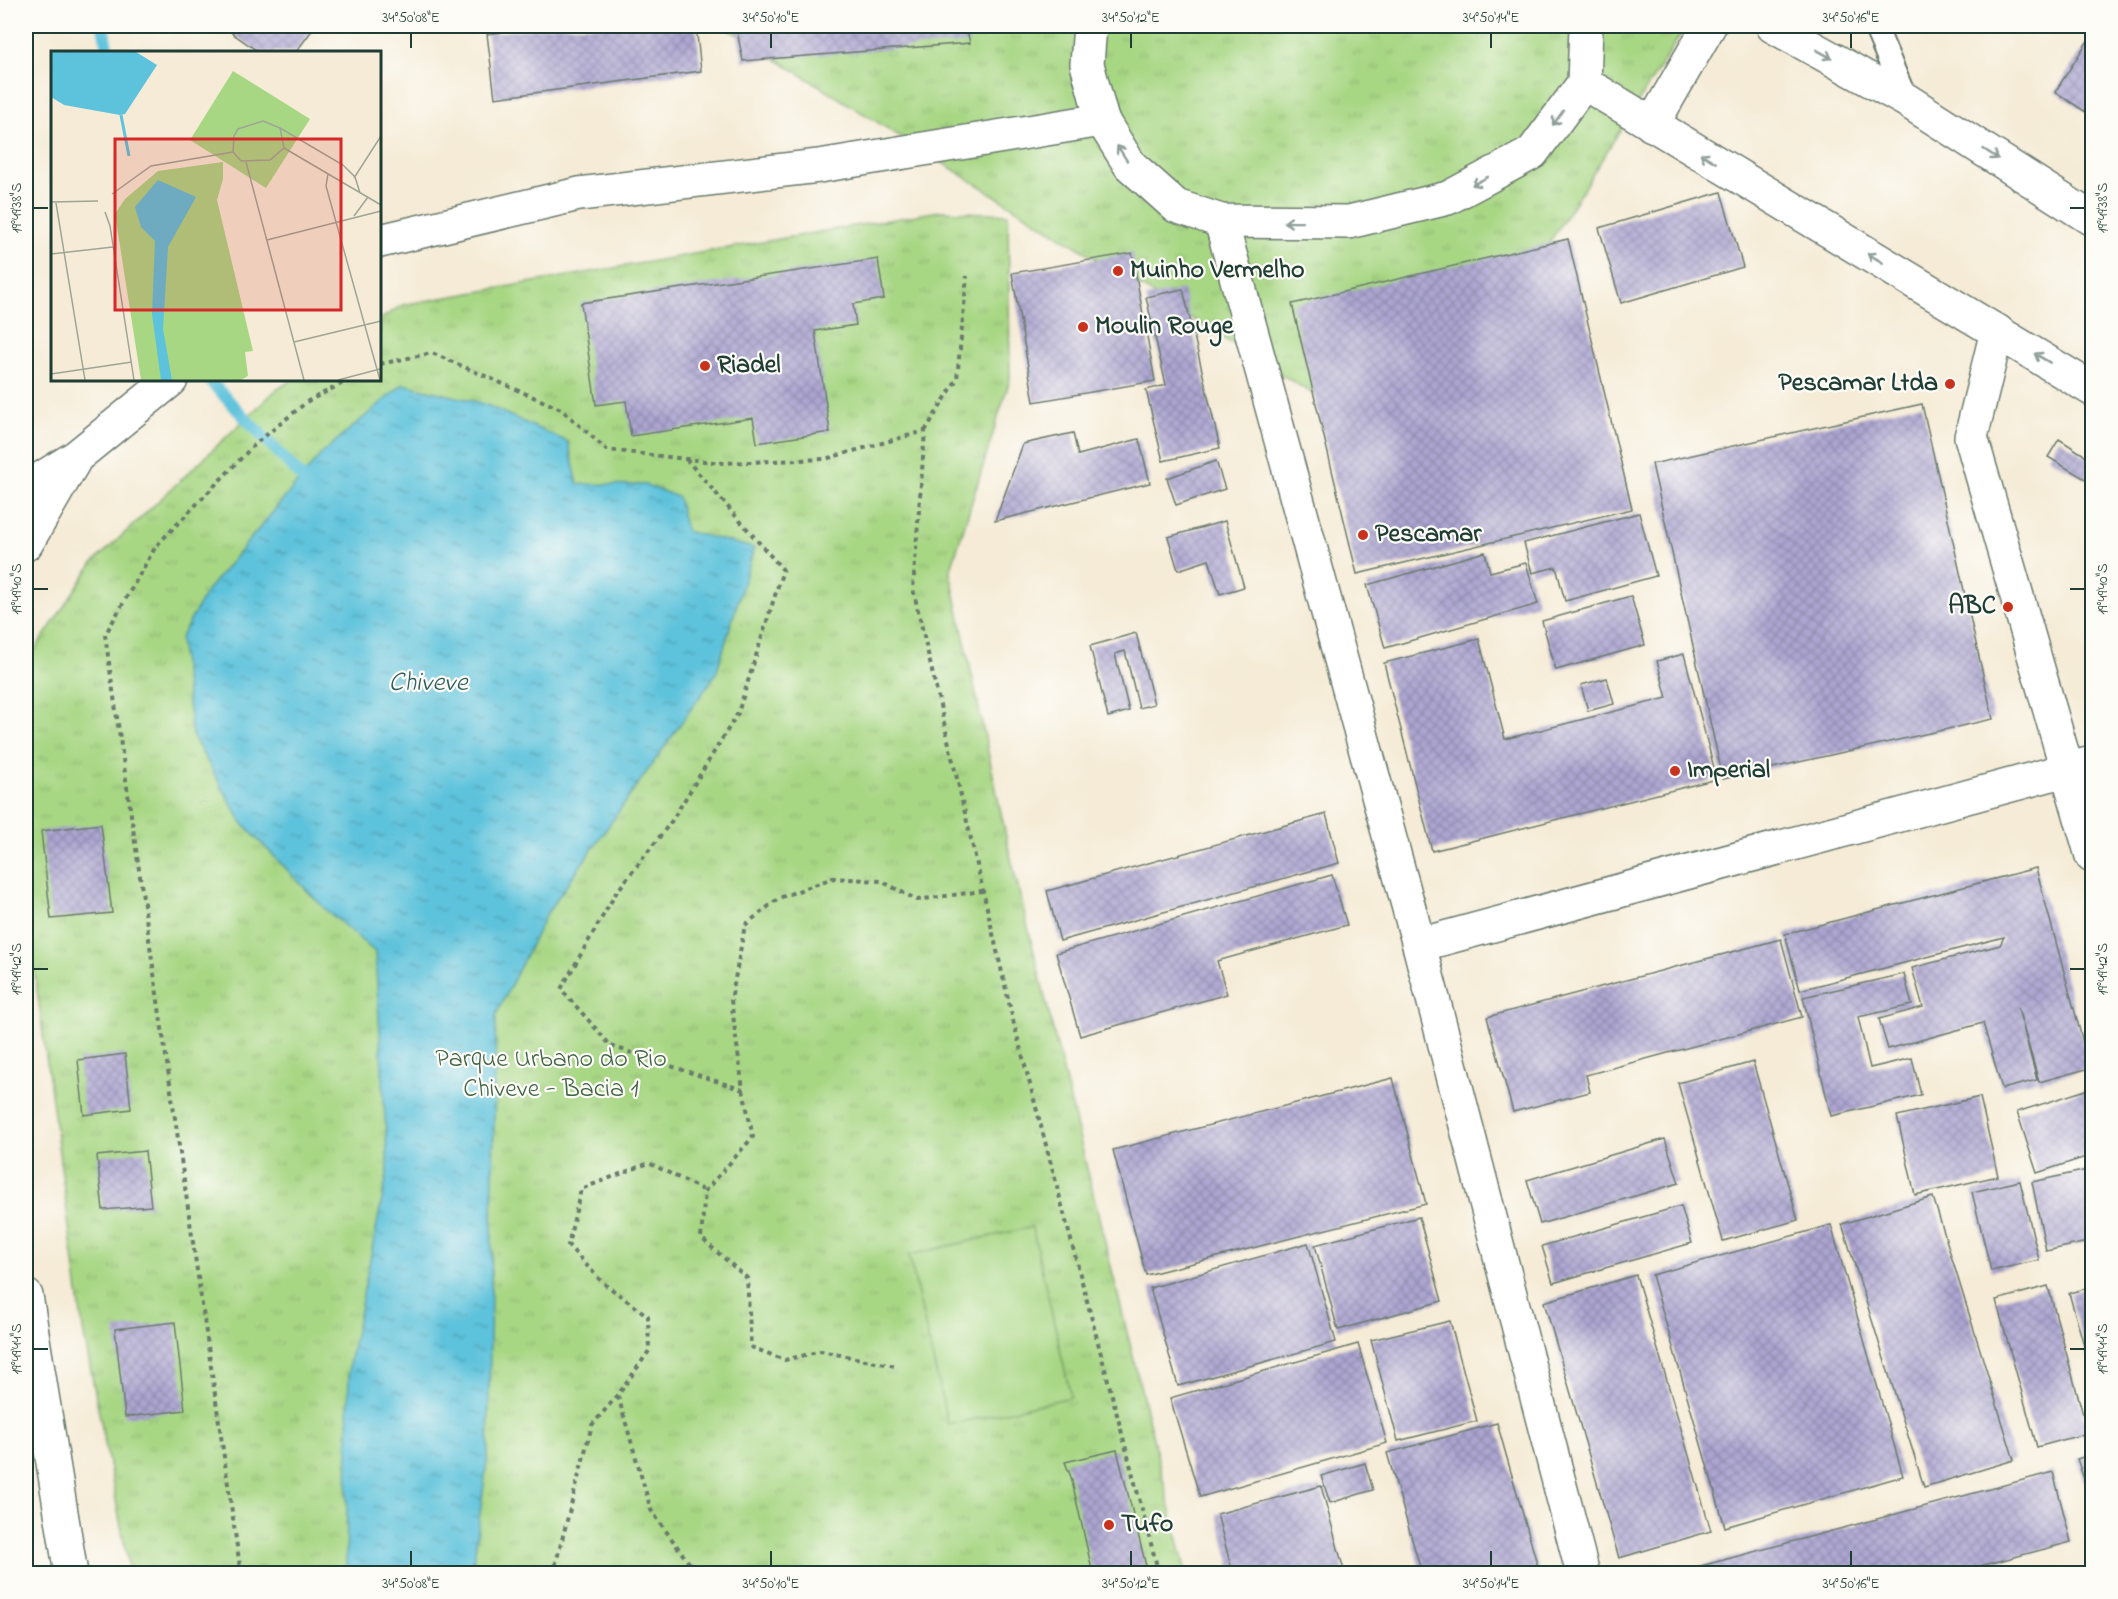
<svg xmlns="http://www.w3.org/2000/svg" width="2118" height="1599" viewBox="0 0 2118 1599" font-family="'Indie Flower',sans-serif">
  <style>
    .park { fill: url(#park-tufts); stroke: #648a5c; stroke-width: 1.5 }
    .pitch { fill: #a8d784; stroke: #648a5c; stroke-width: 1.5 }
    .water { fill: url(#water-ripples); stroke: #3e8088; stroke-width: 1.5 }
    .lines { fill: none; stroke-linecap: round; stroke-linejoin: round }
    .stream { stroke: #5dc2db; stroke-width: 12 }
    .building { fill: url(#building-cross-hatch) }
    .lane-casing { stroke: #6a7a6d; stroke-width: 26 }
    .street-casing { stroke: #6a7a6d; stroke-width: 36 }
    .secondary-casing { stroke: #6a7a6d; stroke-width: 36 }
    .path { stroke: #6a7a6d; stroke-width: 4; stroke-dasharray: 4.5 4.5; stroke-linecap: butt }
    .lane { stroke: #fff; stroke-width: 22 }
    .street { stroke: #fff; stroke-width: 33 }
    .secondary { stroke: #fff; stroke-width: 33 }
    .oneway { stroke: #8f9e9a }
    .ticks { fill: none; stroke: #1f3d34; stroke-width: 2 }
    .poi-dot { fill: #c8321e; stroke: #fdfcf7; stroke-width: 2 }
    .labels { text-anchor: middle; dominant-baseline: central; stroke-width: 4.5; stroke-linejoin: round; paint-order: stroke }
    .poi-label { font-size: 26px; font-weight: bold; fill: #1f3d34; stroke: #fdfcf7; text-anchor: start }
    .park-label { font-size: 26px; fill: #416448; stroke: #fdfcf7 }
    .water-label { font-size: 27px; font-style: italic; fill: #2e5e5e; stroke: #fdfcf7 }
    .inset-river { fill: none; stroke: #5dc2db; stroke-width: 3 }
    .inset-road { fill: none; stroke: #9fa595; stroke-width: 1.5 }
    .view { fill: #d62828; fill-opacity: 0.15; stroke: #d62828; stroke-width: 3 }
    .inset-edge { fill: none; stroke: #1f3d34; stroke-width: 3 }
    .neatline { fill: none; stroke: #1f3d34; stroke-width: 2 }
    .ticks-label { font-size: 15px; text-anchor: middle; fill: #1f3d34 }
  </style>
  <defs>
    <pattern id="park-tufts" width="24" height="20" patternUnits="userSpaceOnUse" patternTransform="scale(1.5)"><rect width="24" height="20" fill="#a8d784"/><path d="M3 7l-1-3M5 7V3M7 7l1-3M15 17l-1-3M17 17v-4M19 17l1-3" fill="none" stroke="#90b973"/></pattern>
    <pattern id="water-ripples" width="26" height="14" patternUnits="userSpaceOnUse" patternTransform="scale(1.5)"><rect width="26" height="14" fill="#5dc2db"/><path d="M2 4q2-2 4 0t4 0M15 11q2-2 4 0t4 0" fill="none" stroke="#4c9fb2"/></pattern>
    <pattern id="building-cross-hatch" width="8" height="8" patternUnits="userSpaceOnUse" patternTransform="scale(1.5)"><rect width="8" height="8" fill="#ada6d2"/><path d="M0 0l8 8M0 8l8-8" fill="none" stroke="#8c88ab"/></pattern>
  </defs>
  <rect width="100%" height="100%" fill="#fdfcf7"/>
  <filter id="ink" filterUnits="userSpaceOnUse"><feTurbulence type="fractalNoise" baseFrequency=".0167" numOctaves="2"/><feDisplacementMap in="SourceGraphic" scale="12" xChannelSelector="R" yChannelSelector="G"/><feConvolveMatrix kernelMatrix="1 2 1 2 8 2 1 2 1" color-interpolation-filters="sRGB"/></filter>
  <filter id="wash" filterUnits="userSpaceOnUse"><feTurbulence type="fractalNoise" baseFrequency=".008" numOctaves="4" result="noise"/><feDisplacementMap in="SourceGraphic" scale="24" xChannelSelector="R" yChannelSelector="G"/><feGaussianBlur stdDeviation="1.35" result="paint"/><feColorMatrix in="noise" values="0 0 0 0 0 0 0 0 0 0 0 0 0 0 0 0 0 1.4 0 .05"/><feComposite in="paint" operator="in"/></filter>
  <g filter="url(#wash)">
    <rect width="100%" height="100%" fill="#f5ebd6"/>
    <g class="park">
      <polygon points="723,26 1686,26 1414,457"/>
      <polygon points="940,211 1008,214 1010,379 950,572 1008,846 1186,1573 130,1573 83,1330 26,908 26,663 93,563 276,390 292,380 380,380 380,320 402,305"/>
    </g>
    <polygon class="pitch" points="1032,1227 1071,1397 948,1425 909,1255"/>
    <polygon class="water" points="403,384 482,403 568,442 578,484 646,485 678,497 686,531 754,548 716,674 547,913 496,1015 488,1455 472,1573 346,1573 349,1365 388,1169 375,952 324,908 243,824 192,735 180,639 206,592 322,453"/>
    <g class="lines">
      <g class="stream">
        <polyline points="103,26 108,52"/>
        <polyline points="209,380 312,488"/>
      </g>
    </g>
    <g id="blocks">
      <g class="building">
        <polygon points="238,26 307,26 313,29 296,52 259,52 232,33"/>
        <polygon points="554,26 696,26 701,71 495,98 487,34"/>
        <polygon points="736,26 966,26 970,43 743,61"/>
        <polygon points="2087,42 2092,46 2092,116 2055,92"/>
        <polygon points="1721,192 1743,267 1621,303 1599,228"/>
        <polygon points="1568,239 1632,509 1357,574 1292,304"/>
        <polygon points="1132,253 1155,381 1034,402 1012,273"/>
        <polygon points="878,259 884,299 853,304 856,325 815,331 830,432 757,443 753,418 631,436 626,401 596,405 581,303"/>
        <polygon points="1183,289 1220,448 1163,461 1146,390 1166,385 1146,297"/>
        <polygon points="1922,404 1993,719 1723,779 1652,464"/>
        <polygon points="1073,433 1078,455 1139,439 1150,483 995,521 1023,444"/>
        <polygon points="2059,439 2092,460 2092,468 2085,479 2048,457"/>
        <polygon points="1216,461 1225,489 1176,505 1167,478"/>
        <polygon points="1639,513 1656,576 1565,601 1556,567 1532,573 1524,543"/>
        <polygon points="1225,521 1244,587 1220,594 1209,560 1178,570 1168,537"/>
        <polygon points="1485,552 1490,572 1526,563 1538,604 1385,648 1367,585"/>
        <polygon points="1631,596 1645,645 1556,670 1542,621"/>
        <polygon points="1136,633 1154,704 1139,708 1125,651 1115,654 1129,711 1108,717 1090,646"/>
        <polygon points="1479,639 1505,739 1667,698 1657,661 1684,654 1717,779 1432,851 1384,663"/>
        <polygon points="1607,678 1614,704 1588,711 1581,685"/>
        <polygon points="1326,814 1339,863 1060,941 1047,891"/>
        <polygon points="101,824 112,913 51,919 41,831"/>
        <polygon points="2036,868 2090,1068 2039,1082 2018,1008 2037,1080 2002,1089 1983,1023 1888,1049 1879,1019 1923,1007 1912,968 2000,945 2004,937 1800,990 1785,934"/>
        <polygon points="1332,875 1347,925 1217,961 1227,994 1080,1036 1056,953"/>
        <polygon points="1781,939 1802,1017 1586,1075 1590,1092 1513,1112 1487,1017"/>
        <polygon points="1904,974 1912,1005 1858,1017 1870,1068 1912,1058 1921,1095 1831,1116 1803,997"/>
        <polygon points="125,1054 131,1109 84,1115 78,1060"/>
        <polygon points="1753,1062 1798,1220 1723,1241 1678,1083"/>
        <polygon points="1393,1078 1426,1204 1146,1275 1113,1150"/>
        <polygon points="2092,1088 2092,1155 2037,1173 2017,1112"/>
        <polygon points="1980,1097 1998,1176 1915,1195 1897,1116"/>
        <polygon points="1665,1139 1679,1183 1540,1224 1527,1180"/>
        <polygon points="145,1151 151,1206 103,1210 97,1156"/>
        <polygon points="2092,1169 2092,1241 2046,1251 2032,1182"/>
        <polygon points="2020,1181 2039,1260 1991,1271 1972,1192"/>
        <polygon points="1933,1197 2014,1460 1924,1487 1842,1224"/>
        <polygon points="1681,1206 1692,1243 1553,1283 1542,1246"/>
        <polygon points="1419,1217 1442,1301 1338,1330 1315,1245"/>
        <polygon points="1831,1225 1903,1476 1725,1527 1652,1275"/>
        <polygon points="1308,1243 1336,1342 1178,1386 1150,1288"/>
        <polygon points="1636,1275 1711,1531 1619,1558 1544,1302"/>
        <polygon points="2048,1286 2088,1433 2037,1447 1996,1300"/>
        <polygon points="2092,1287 2092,1355 2087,1356 2069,1293"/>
        <polygon points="1450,1321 1477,1421 1398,1441 1371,1340"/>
        <polygon points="175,1322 185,1410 125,1417 115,1329"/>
        <polygon points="1358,1344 1387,1443 1200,1497 1170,1398"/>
        <polygon points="1497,1423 1540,1574 1422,1574 1387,1453"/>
        <polygon points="1117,1450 1148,1574 1093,1574 1071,1477 1065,1462"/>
        <polygon points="2092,1454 2092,1502 2077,1459"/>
        <polygon points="1365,1463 1373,1490 1330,1503 1321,1476"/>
        <polygon points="2053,1472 2071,1542 1950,1574 1671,1574"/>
        <polygon points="1321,1486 1345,1574 1233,1574 1217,1514"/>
      </g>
    </g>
  </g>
  <g filter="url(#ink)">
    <use href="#blocks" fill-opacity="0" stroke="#6a7a6d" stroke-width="1.5"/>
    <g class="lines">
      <defs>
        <polyline id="lane" points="1875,26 1906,100"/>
        <g id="street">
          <polyline points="1221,221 1419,945 1583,1574"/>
          <polyline points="380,241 579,194 819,166 1102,120"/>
          <polyline points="1997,331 1971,437 2092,856"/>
          <polyline points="26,488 76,457 171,380"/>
          <polyline points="26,544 74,461"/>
          <polyline points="1419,945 2092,763"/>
          <polyline points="26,1296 71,1574"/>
        </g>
        <g id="secondary">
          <polyline points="1090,26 1087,64 1102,120 1130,165 1176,206 1221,221 1349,222 1448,198 1532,153 1584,83 1586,26"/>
          <polyline points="1773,26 1906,100 2092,219"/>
          <polyline points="1584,83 2092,389"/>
          <polyline points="1652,125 1709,26"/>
        </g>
      </defs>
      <use href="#lane" class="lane-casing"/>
      <use href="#street" class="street-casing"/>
      <use href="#secondary" class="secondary-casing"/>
      <g class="path">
        <polyline points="380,364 432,353 561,409 607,450 723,463 825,459 925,431 913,589 1013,1020 1159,1574"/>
        <polyline points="925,431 957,379 967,276"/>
        <polyline points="686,459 783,570 738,713 671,822 616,893 561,989 611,1046 743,1090 731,1000 745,925 779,898 833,878 881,881 917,900 982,891"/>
        <polyline points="743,1090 753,1137 705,1191 701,1238 747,1278 751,1347 785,1360 821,1351 895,1366"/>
        <polyline points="618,1396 651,1510 694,1570 705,1574"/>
        <polyline points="241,1574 105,635 156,546 254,445 308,401 349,380"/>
        <polyline points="553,1574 592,1425 618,1395 649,1351 648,1316 602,1282 568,1245 581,1189 649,1163 705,1191"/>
      </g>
      <use href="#lane" class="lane"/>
      <use href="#street" class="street"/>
      <use href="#secondary" class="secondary"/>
    </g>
    <defs><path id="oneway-shaft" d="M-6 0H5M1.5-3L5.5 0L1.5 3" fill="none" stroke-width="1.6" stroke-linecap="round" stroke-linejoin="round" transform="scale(1.5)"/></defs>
    <g class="oneway">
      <use href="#oneway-shaft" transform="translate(1824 54) rotate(29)"/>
      <use href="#oneway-shaft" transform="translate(1558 118) rotate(126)"/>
      <use href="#oneway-shaft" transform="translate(1122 153) rotate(-123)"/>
      <use href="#oneway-shaft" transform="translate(1991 154) rotate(33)"/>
      <use href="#oneway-shaft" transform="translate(1708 158) rotate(-149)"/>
      <use href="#oneway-shaft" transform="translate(1480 181) rotate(152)"/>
      <use href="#oneway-shaft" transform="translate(1293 222) rotate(-179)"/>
      <use href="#oneway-shaft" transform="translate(1875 258) rotate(-149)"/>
      <use href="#oneway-shaft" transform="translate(2042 358) rotate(-149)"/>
    </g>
  </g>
  <path class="ticks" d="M 411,33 L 411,48M 771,33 L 771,48M 1131,33 L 1131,48M 1491,33 L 1491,48M 1851,33 L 1851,48M 33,208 L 48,208M 2070,208 L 2085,208M 33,589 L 48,589M 2070,589 L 2085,589M 33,969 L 48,969M 2070,969 L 2085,969M 33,1349 L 48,1349M 2070,1349 L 2085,1349M 411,1551 L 411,1566M 771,1551 L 771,1566M 1131,1551 L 1131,1566M 1491,1551 L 1491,1566M 1851,1551 L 1851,1566"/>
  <g class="poi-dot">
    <circle cx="1118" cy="271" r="6"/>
    <circle cx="1083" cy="327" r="6"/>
    <circle cx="705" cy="366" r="6"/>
    <circle cx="1950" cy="384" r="6"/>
    <circle cx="1363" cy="535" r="6"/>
    <circle cx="2008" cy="607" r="6"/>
    <circle cx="1675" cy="771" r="6"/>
    <circle cx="1109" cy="1525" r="6"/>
  </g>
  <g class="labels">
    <g class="poi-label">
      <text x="1130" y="271">Muinho Vermelho</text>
      <text x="1095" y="327">Moulin Rouge</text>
      <text x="717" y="366">Riadel</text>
      <text x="1938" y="384" text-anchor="end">Pescamar Ltda</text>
      <text x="1375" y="535">Pescamar</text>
      <text x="1996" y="607" text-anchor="end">ABC</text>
      <text x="1687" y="771">Imperial</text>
      <text x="1121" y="1525">Tufo</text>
    </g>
    <g class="park-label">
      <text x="551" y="1060">Parque Urbano do Rio<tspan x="551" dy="30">Chiveve - Bacia 1</tspan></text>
    </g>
    <g class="water-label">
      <text x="428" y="683">Chiveve</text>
    </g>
  </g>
  <g transform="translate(51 51)">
    <rect width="330" height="330" fill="#f5ebd6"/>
    <path d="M 182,20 L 259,68 L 215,137 L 139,89 ZM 172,111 L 172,128 L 166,149 L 202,300 L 194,301 L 197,325 L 190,329 L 90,329 L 64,163 L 74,148 L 107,120 Z" fill="#a8d784"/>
    <path d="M161 229a9 9 0 1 1 18 0a9 9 0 1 1-18 0ZM 167,313 L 170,329 L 142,329 L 140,319 Z" fill="#a8d784"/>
    <path d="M 0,1 L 85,1 L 106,14 L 74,63 L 69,64 L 13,54 L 0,46 ZM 107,129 L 145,146 L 117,196 L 112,278 L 121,329 L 110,329 L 101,263 L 104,190 L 90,176 L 84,156 Z" fill="#5dc2db"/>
    <path class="inset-river" d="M 70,64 L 78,105"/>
    <path class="inset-road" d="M 212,70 L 229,77 L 233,97 L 219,109 L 190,110 L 182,101 L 183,85 L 187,78 ZM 229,77 L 292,114 L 304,126 L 309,142M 233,97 L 330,154M 195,111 L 253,329M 277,123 L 275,135 L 329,329M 303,127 L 330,85M 61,143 L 100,115 L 182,101M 0,151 L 47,150M 5,152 L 34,329M 54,161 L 59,175 L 83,329M 303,165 L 317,146M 216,189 L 330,160M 0,203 L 62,196M 243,291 L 330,270M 0,323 L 81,311M 287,329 L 329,318"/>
    <path class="view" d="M 64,88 L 290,88 L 290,259 L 64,259 Z"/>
    <rect width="330" height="330" class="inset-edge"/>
  </g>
  <rect width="2118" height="1599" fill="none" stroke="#fdfcf7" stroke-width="66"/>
  <rect x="33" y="33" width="2052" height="1533" class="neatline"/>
  <g class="ticks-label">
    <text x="411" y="22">34°50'08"E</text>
    <text x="771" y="22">34°50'10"E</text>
    <text x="1131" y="22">34°50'12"E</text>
    <text x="1491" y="22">34°50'14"E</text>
    <text x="1851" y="22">34°50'16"E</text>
    <text transform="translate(16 208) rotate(-90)" y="5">19°49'38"S</text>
    <text transform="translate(2102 208) rotate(-90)" y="5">19°49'38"S</text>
    <text transform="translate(16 589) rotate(-90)" y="5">19°49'40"S</text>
    <text transform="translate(2102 589) rotate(-90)" y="5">19°49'40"S</text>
    <text transform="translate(16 969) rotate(-90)" y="5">19°49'42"S</text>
    <text transform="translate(2102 969) rotate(-90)" y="5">19°49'42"S</text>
    <text transform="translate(16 1349) rotate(-90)" y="5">19°49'44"S</text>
    <text transform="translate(2102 1349) rotate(-90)" y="5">19°49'44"S</text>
    <text x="411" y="1588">34°50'08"E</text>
    <text x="771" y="1588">34°50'10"E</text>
    <text x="1131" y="1588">34°50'12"E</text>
    <text x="1491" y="1588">34°50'14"E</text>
    <text x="1851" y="1588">34°50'16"E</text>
  </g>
</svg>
